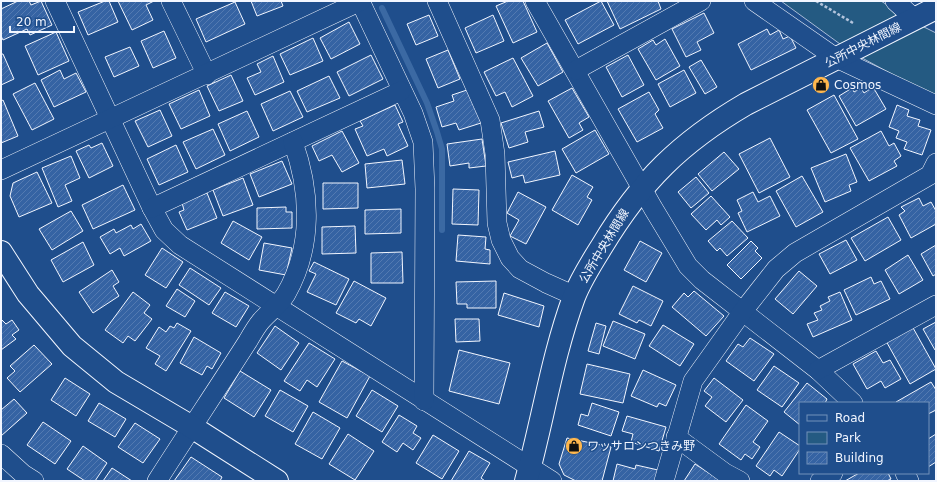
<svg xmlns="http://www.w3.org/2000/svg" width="937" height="482" viewBox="0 0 937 482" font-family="'DejaVu Sans','Noto Sans JP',sans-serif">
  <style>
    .park { fill: #245a82; stroke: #a8bbd7 }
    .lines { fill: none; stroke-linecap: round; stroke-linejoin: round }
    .stream { stroke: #3b69a3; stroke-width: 6 }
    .building { fill: url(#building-hatch); stroke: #f2f6ff }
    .minor-casing { stroke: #f2f6ff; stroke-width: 20 }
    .tertiary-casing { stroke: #f2f6ff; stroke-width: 24 }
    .path { stroke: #b3c4dc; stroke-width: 2.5; stroke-dasharray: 3 2; stroke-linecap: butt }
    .minor { stroke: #1f4e8c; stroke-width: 19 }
    .tertiary { stroke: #1f4e8c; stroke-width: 22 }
    .labels { text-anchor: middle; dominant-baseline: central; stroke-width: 3; stroke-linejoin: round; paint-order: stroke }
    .street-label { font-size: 12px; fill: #f2f6ff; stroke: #1f4e8c }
    .poi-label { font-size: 12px; fill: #f2f6ff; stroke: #1f4e8c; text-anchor: start }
  </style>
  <defs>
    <pattern id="building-hatch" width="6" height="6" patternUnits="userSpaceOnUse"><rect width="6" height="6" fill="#3563a3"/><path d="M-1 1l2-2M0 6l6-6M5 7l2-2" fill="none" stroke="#537ab1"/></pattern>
  </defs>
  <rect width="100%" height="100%" fill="#1f4e8c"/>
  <polygon class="park" points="781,1 881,1 912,21 936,33 936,98 851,52"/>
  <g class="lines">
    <polyline class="stream" points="382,8 427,103 437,132 442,149 442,230"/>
  </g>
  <g class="building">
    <polygon points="18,1 29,1 31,5 41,1 52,25 30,35 27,29 3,40 1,36 1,9"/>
    <polygon points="105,1 109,1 118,22 88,35 78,12"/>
    <polygon points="118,1 154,1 146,5 153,20 132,30"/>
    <polygon points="251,1 281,1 283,6 257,16"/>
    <polygon points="508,1 523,1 537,32 513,43 496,6"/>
    <polygon points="601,1 614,25 578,44 565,20"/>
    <polygon points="607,1 658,1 661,9 620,29"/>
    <polygon points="235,2 245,24 206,42 196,19"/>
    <polygon points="704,13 714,33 697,42 701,50 686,57 672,29"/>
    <polygon points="429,15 438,36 416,45 407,24"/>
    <polygon points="493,15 504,41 476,53 465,28"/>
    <polygon points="349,22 360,44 331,59 320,38"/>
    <polygon points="767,29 770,35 779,30 783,39 790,36 796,48 751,70 738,44"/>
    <polygon points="164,31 176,58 153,68 141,41"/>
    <polygon points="56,32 69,61 38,75 25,46"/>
    <polygon points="313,38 323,61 290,75 280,54"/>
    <polygon points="665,39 680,66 656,80 638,49 653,40 656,45"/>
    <polygon points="547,43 563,72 538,86 521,58"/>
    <polygon points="130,47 139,66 114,77 105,57"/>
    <polygon points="448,50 460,79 438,88 426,59"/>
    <polygon points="1,54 3,54 14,79 1,85"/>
    <polygon points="371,55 383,79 349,96 337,72"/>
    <polygon points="628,55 644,85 622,97 606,67"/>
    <polygon points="273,56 284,82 255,95 247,78 261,72 257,64"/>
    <polygon points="513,58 533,96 512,107 505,92 496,96 484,72"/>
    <polygon points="701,60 717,87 705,94 689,67"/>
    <polygon points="60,70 64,79 76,73 86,92 54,107 41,80"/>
    <polygon points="684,70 696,93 670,107 658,84"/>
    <polygon points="231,75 243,101 219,111 207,86"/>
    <polygon points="329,76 340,98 307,112 297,91"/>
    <polygon points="35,83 54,119 32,130 13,94"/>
    <polygon points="873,87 886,109 856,126 839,96 852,88 854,92 861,88 864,93"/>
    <polygon points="572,88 589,117 579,123 583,130 569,138 548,101"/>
    <polygon points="470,89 481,123 459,130 456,123 442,127 436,107 454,101 452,95"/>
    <polygon points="199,90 210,116 181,129 169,104"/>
    <polygon points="290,91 303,117 273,131 261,104"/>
    <polygon points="649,92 659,110 655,114 663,128 637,142 618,109"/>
    <polygon points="834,95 858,139 831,153 807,110"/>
    <polygon points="3,100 18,136 1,143 1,101"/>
    <polygon points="395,105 403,122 398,124 408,146 387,156 384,149 367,156 355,129 363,126 360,121"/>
    <polygon points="897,105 909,110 907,116 920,120 918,126 931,130 922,155 904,149 907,142 896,138 899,131 889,127"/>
    <polygon points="160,110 172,136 148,147 135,121"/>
    <polygon points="247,111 259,137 230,151 218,124"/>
    <polygon points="539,111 544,127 525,132 528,142 509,148 501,123"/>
    <polygon points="213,129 225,155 196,169 183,142"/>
    <polygon points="595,130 609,154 576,173 562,149"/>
    <polygon points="342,131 359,163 342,172 332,155 319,161 312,146"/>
    <polygon points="881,131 889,146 894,143 901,156 894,161 897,166 869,181 850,148"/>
    <polygon points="770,138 790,177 759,193 739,154"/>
    <polygon points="482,139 486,166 469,168 469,163 450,166 447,144"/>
    <polygon points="102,143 113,166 89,178 76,151 89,145 91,148"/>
    <polygon points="176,145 188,172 159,185 147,159"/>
    <polygon points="555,151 560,175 525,183 523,175 512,178 508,162"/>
    <polygon points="724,152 739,169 712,191 698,174"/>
    <polygon points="846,154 857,182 849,185 851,191 825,202 811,168"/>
    <polygon points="71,156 80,178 65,185 72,201 58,207 42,168"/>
    <polygon points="402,160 405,184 367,188 365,164"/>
    <polygon points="282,161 292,184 259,197 250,174"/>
    <polygon points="37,172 52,203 19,217 10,196 13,183"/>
    <polygon points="572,175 593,187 587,197 592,200 578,225 552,210"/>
    <polygon points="802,176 823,212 796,227 776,191"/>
    <polygon points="696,177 709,193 691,208 678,192"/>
    <polygon points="243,178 253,205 223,216 213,190"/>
    <polygon points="323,183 358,183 358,208 323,209"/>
    <polygon points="123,185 135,210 93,229 82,205"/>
    <polygon points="453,189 479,190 478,225 452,224"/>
    <polygon points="518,192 546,207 526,244 510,236 519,220 507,213"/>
    <polygon points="753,192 758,202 770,196 780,216 747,232 738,213 742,211 737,200"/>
    <polygon points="207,193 217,218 187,230 179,212 184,210 182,203"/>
    <polygon points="711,196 730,217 721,225 717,220 706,230 691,214"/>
    <polygon points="919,198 923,206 931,202 936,211 936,224 911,238 899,215 905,211 901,207"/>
    <polygon points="286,207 286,212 292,212 292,228 257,229 257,208"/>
    <polygon points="401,209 401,233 365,234 365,210"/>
    <polygon points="71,211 83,231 52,250 39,229"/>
    <polygon points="888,217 901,240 865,261 851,238"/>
    <polygon points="233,221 262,237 249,260 221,243"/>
    <polygon points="732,221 748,238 727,256 720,248 717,251 708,241"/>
    <polygon points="141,224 151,241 124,256 120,248 110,254 100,237 114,229 116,233 131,225 133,229"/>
    <polygon points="355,226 356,253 322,254 322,227"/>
    <polygon points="458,235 486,237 485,249 490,250 490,264 456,261"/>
    <polygon points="846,240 857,260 830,274 819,254"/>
    <polygon points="640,241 662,253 646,282 624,270"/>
    <polygon points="751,241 758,248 755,251 762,258 741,279 727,265"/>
    <polygon points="83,242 94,265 63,282 51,260"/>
    <polygon points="264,243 292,248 286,275 259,270"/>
    <polygon points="936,245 936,274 933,276 921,254"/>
    <polygon points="162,248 183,262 166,288 145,275"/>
    <polygon points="402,252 403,283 371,283 371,253"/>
    <polygon points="908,255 923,280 899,294 885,270"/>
    <polygon points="314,262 349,279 336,305 307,292 316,274 309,271"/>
    <polygon points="190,268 221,288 209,305 179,285"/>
    <polygon points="112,270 119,282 113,286 119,296 93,313 79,292"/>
    <polygon points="799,271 817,286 793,314 775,299"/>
    <polygon points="871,277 874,284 881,281 890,299 856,315 844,290"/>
    <polygon points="354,281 386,298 371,326 359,319 356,323 336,313"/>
    <polygon points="496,281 496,308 467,308 467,304 457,304 456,282"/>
    <polygon points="633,286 663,301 651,326 639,320 637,323 619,314"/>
    <polygon points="177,289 195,301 185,317 166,306"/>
    <polygon points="694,291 724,316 706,336 672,307 684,293 688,297"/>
    <polygon points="133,292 150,305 144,313 152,319 135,341 128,336 123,343 105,330"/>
    <polygon points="225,292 249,306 236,327 212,313"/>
    <polygon points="840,292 852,320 813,337 807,324 818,320 814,313 822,310 820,306 830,301 828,297"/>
    <polygon points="504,293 544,306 539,327 498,315"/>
    <polygon points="1,319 6,324 12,320 19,330 12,335 16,339 1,350"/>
    <polygon points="455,319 479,319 480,341 456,342"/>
    <polygon points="613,321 645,334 635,359 603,346"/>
    <polygon points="936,322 936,349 935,350 923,329"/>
    <polygon points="177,323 191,331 166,371 155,364 160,356 146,348 159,327 166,332 170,326 174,328"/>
    <polygon points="596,323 606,326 599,354 588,351"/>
    <polygon points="663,325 694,344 680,366 649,346"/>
    <polygon points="275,326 299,343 281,370 257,353"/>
    <polygon points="912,326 936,369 910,384 886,341"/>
    <polygon points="194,337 221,353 212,369 207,366 202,375 180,363"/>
    <polygon points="750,338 774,354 754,381 726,361 738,344 743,347"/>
    <polygon points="309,343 335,359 317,387 307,380 300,391 284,381"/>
    <polygon points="34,345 52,364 20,392 7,378 15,371 10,366"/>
    <polygon points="459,350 510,363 499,404 449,391"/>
    <polygon points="876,351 883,363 890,360 901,379 885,388 881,381 867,389 853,364"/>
    <polygon points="342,361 370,376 347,418 319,402"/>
    <polygon points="587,364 630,374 623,403 580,394"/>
    <polygon points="774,366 799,383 782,407 757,390"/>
    <polygon points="643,370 676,385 666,406 659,403 657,407 631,396"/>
    <polygon points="240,371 271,390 254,417 224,398"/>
    <polygon points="65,378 90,394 76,416 51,400"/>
    <polygon points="714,378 743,400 726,422 705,406 712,397 704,391"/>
    <polygon points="931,382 936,390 936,410 928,414 928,403 897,403 896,402"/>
    <polygon points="807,383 827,399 825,403 800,403 800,425 784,412"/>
    <polygon points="280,390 308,406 293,432 265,416"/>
    <polygon points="372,390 398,406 382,432 356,416"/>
    <polygon points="14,399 27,413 1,436 1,410"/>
    <polygon points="99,403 126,419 115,437 88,421"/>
    <polygon points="592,403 619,412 611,436 578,425 581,414 588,416"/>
    <polygon points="746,405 768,421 753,442 760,447 752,459 745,454 741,460 719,444"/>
    <polygon points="313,412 340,428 322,459 295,444"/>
    <polygon points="399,415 417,426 413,433 421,438 413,450 403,443 397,452 382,442"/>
    <polygon points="627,416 666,427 659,451 631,442 633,434 622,431"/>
    <polygon points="43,422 71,441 55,464 27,445"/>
    <polygon points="135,423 160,439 143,463 118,447"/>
    <polygon points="779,432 800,446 800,449 782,476 774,470 770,476 756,466"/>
    <polygon points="348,434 374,451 355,480 329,464"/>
    <polygon points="936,434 936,462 928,467 928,439"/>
    <polygon points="433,435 459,451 442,479 416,463"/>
    <polygon points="567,438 611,447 602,481 576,481 564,475 559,464"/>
    <polygon points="83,446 107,463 95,481 85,481 67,469"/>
    <polygon points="469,451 490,463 481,478 485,481 451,481"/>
    <polygon points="191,457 222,477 220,481 174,481"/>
    <polygon points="617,464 635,469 636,465 658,470 655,481 613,481"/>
    <polygon points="695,464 721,481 684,481"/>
    <polygon points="112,468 132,481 103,481"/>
    <polygon points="859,473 888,473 891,479 887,481 845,481"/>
  </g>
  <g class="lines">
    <defs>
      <g id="minor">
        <polyline points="55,1 152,208 164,230 180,245 552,481"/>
        <polyline points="171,1 207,75"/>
        <polyline points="360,1 413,113 423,142 425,189 424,401"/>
        <polyline points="437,1 490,120 495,154 497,223 501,240 510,258 520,269 546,283 575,296"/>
        <polyline points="535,1 653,208 688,266 702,280 818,370 853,403"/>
        <polyline points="754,1 836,58 936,105"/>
        <polyline points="895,1 915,19"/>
        <polyline points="576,70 701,1"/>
        <polyline points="1,170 361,1"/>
        <polyline points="152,208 401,91"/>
        <polyline points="818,370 936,305"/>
        <polyline points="676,437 725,473 740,481"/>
        <polyline points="1,454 23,474 34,481"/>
        <polyline points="905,473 909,481"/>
        <path d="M 157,481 C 187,434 218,388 248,341 C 252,334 256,327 261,321 C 269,312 280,304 286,294 C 313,247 311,192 293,142"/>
        <polyline points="664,481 693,381 743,311 776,269 795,253 930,175 936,163"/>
        <polyline points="820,481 833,473"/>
      </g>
      <g id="tertiary">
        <polyline points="1,252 28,294 72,346 116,382 192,427 277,481"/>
        <path d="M 526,481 C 543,420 552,357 574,297 C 581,279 592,262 602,246 C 641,181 681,142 746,104 L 936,8"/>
      </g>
    </defs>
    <use href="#minor" class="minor-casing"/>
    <use href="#tertiary" class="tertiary-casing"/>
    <polyline class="path" points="816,1 853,23"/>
    <use href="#minor" class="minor"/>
    <use href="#tertiary" class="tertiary"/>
  </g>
  <defs>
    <symbol id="shop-disc" viewBox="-11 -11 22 22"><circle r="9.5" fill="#ffb74d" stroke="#1f4e8c"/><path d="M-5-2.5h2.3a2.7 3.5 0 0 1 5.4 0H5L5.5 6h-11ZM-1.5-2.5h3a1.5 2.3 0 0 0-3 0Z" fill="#111"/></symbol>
  </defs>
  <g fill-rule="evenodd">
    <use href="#shop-disc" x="811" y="75" width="20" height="20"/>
    <use href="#shop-disc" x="564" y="436" width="20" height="20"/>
  </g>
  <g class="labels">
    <g class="street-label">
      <text transform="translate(863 45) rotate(-27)">公所中央林間線</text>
      <text transform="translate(604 246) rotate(-59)">公所中央林間線</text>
    </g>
    <g class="poi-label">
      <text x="834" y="85">Cosmos</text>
      <text x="587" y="446">ワッサロンつきみ野</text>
    </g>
  </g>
  <rect width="937" height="482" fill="none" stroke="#f2f6ff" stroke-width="4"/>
  <rect x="799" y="402" width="130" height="72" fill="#1f4e8c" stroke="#7391ba"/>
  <rect x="807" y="415" width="20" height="6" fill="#1f4e8c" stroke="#7391ba"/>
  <text x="835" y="422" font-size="12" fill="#f2f6ff">Road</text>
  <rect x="807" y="432" width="20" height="12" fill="#245a82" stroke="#7391ba"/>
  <text x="835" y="442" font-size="12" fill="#f2f6ff">Park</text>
  <rect x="807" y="452" width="20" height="12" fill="url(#building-hatch)" stroke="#7391ba"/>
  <text x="835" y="462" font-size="12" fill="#f2f6ff">Building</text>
  <path d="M10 26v6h64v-6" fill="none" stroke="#f2f6ff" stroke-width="2"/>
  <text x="16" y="26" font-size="12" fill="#f2f6ff" stroke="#1f4e8c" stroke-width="3" paint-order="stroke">20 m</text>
</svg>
